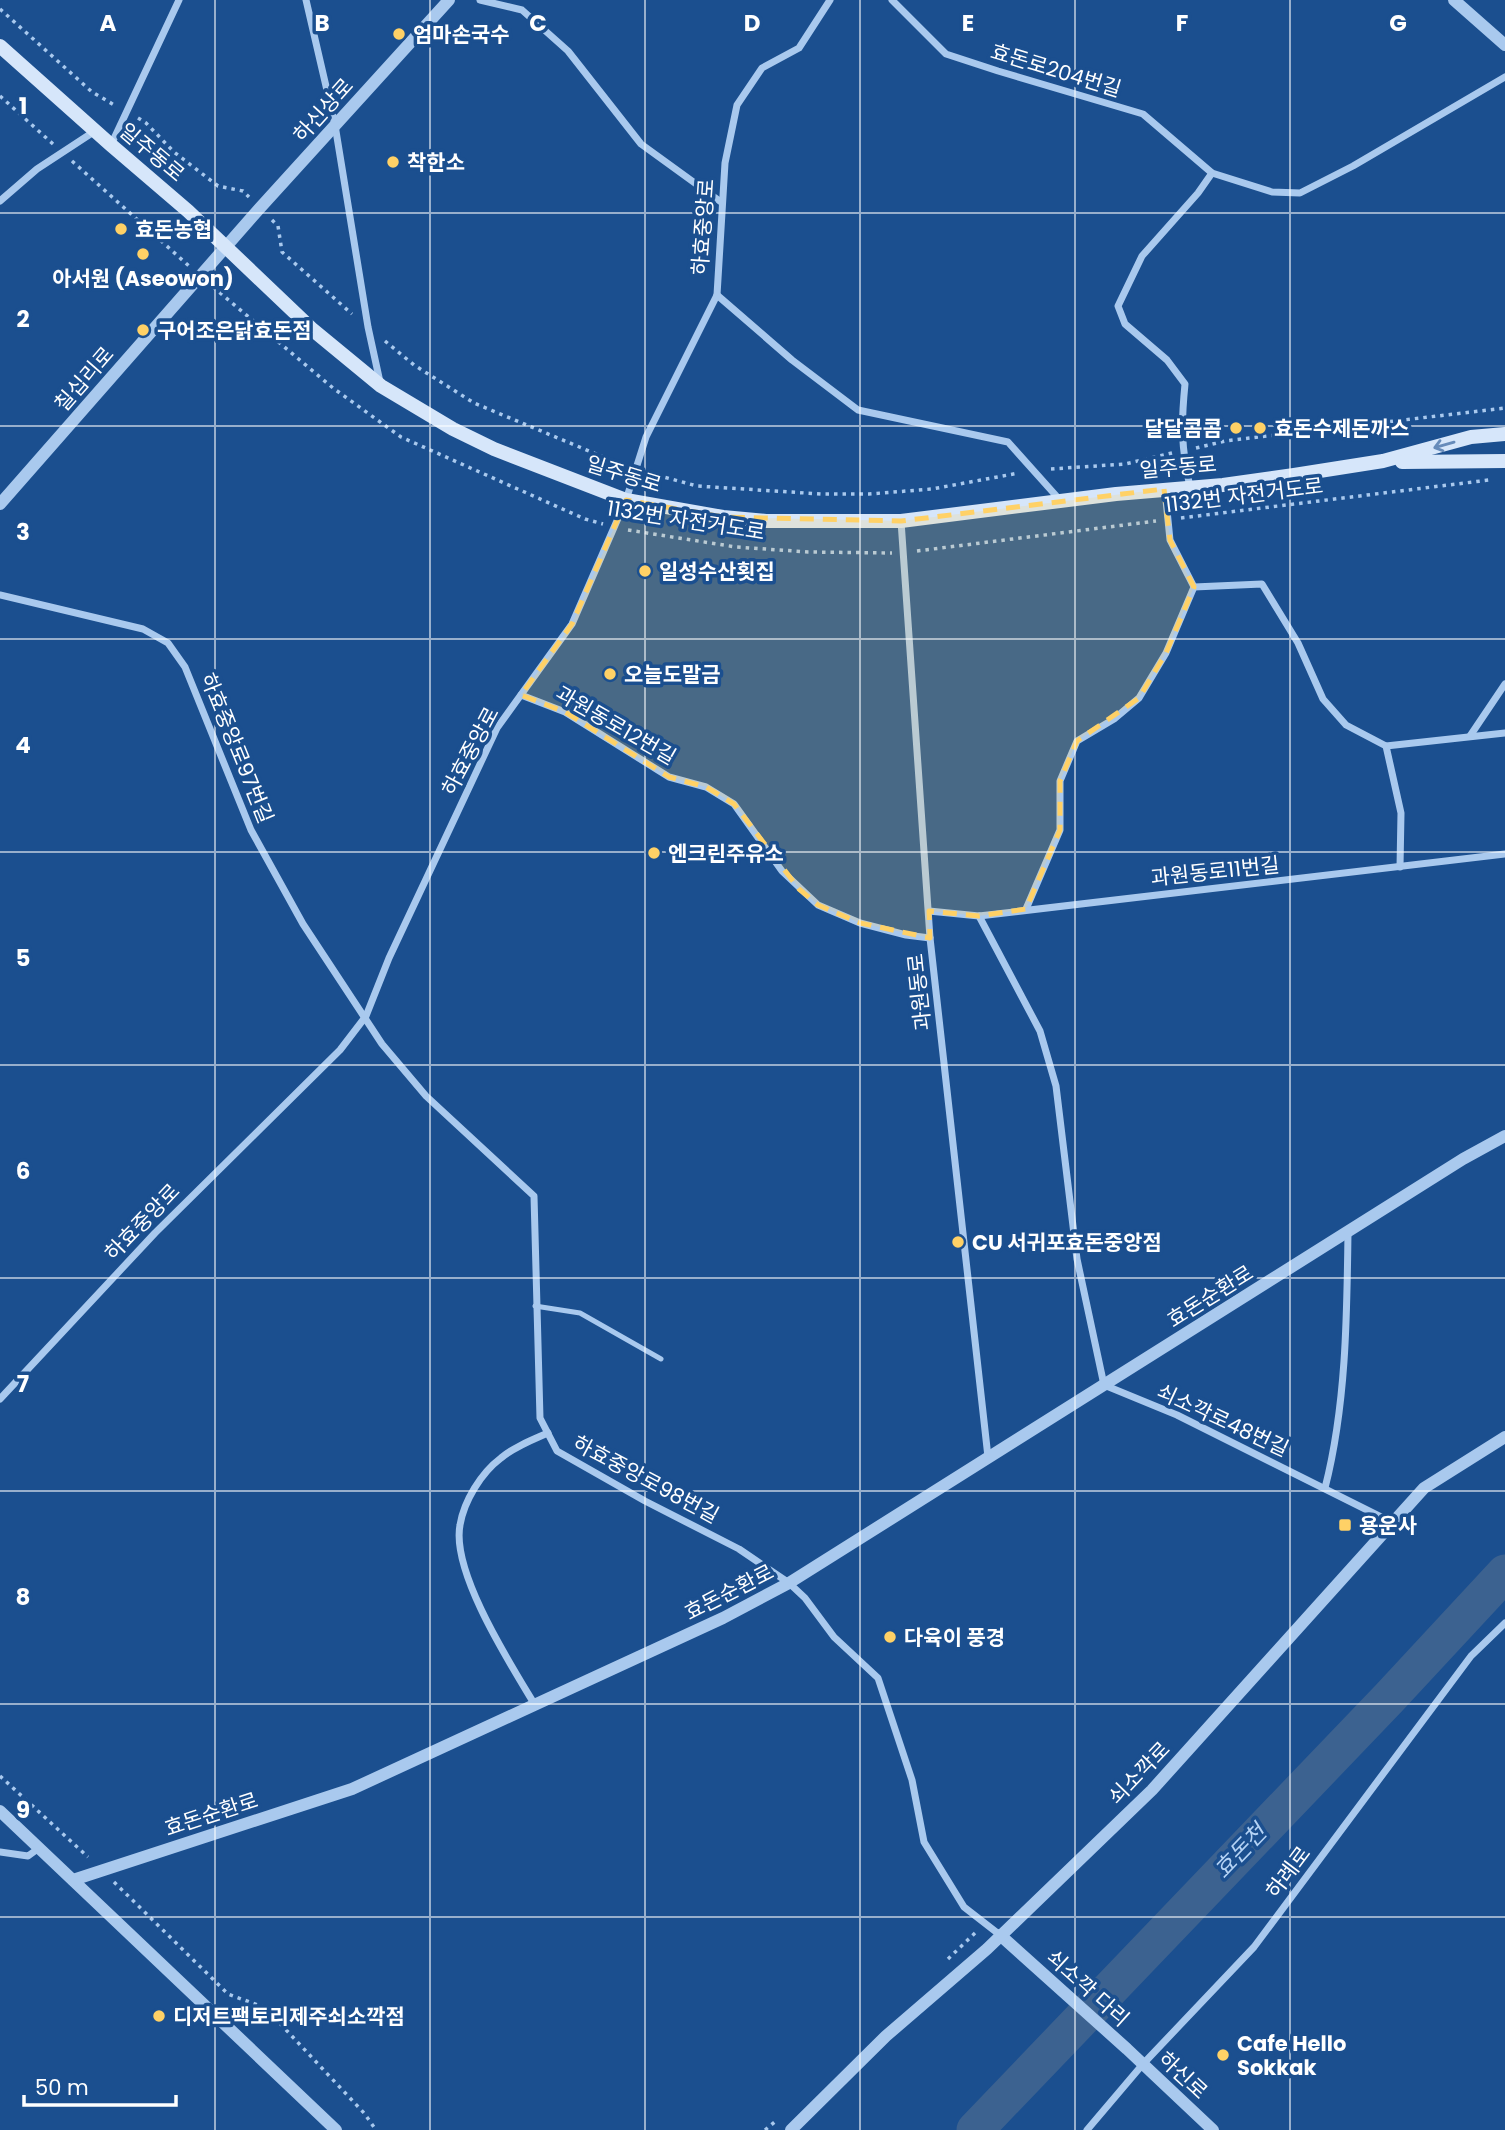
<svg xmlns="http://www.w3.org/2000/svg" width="1505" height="2130" viewBox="0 0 1505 2130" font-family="Poppins,'Noto Sans KR',sans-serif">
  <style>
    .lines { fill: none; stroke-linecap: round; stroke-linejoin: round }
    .river { stroke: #3c6290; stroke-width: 37 }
    .path { stroke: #a9c9ee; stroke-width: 3.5; stroke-dasharray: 3.5 5; stroke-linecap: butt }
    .service { stroke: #a9c9ee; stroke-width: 5 }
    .minor { stroke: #a9c9ee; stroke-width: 7 }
    .tertiary { stroke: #a9c9ee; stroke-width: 12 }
    .secondary { stroke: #d6e6fa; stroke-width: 14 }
    .oneway { stroke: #668bba }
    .marked { fill: #ffd166; fill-opacity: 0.2; stroke: #ffd166; stroke-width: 5; stroke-dasharray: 14 9; stroke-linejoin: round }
    .grid { fill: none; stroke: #fff; stroke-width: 2; stroke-opacity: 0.55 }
    .poi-dot { fill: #ffd166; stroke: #1b4f8f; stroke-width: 2.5 }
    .labels { text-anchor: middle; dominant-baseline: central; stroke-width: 7; stroke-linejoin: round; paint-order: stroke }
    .poi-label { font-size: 21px; font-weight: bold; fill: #fff; stroke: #1b4f8f; text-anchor: start }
    .street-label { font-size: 21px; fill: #fff; stroke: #1b4f8f }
    .water-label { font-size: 23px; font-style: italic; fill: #b5d3f5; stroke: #1b4f8f }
    .grid-label { font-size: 23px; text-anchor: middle; font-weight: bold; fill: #fff; stroke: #1b4f8f; stroke-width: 7; stroke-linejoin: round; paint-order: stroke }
  </style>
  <rect width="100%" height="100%" fill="#1b4f8f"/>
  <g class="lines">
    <polyline class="river" points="975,2130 1389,1698 1505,1573"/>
    <g class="path">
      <polyline points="0,9 92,92 116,106"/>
      <polyline points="0,96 53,144"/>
      <polyline points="138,118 146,123 174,152 218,186 243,191 249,197"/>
      <polyline points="72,161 189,266"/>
      <polyline points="272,220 278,226 282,252 352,314"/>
      <polyline points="213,287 333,388 401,437 585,519 603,524"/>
      <polyline points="385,341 414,365 474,403 625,466"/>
      <polyline points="1196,448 1225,441 1505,408"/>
      <polyline points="1051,469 1125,464 1172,453"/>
      <polyline points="649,473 697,486 821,494 869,494 932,489 1019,473"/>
      <polyline points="1181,518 1489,480"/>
      <polyline points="628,530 736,547 808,552 892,553"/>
      <polyline points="917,551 1156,521"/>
      <polyline points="0,1776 88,1857"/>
      <polyline points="114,1882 228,1994 263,2007 274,2017 364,2113 376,2130"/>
      <polyline points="948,1959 975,1933"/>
      <polyline points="765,2130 777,2120"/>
    </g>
    <polyline class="service" points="535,1306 580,1313 661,1359"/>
    <g class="minor">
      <polyline points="306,0 335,125 368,327 380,382"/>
      <polyline points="480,0 522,10 568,51 641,144 721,202"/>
      <polyline points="892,0 946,54 998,71 1143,114 1212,173 1272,192 1300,193 1353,166 1505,77"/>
      <polyline points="111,145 179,0"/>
      <polyline points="0,201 37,169 95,131"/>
      <polyline points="717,295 792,360 858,410 1008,442 1059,499"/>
      <path d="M 1190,487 C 1181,446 1181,425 1185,384 L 1167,360 L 1125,324 L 1118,306 L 1142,256 L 1198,193 L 1212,173"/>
      <polyline points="901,521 930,938 988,1457"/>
      <polyline points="1194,587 1262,584 1298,643 1323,699 1346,725 1386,746 1505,733"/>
      <polyline points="0,595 143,629 168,643 185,667 251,830 303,924 382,1044 426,1096 534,1196 540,1418 557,1451 645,1501 739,1549 789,1583 805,1598 834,1637 878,1678 912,1780 924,1842 964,1907 1000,1935"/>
      <polyline points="521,695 565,712 669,777 706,787 734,804 782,871 818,905 860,923 906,935 930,938"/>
      <polyline points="1470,736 1505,684"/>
      <polyline points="1386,746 1401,813 1400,867"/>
      <polyline points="1026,909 1060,830 1060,781 1077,741 1114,719 1139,698 1166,653 1194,587 1170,540 1165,490"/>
      <polyline points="929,911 979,916 1505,854"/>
      <polyline points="979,916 1040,1031 1056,1086 1077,1259 1104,1385 1177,1415 1393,1523"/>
      <polyline points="0,1399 155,1233 340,1050 366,1016 389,958 497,728 572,624 626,500 646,437 717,295 725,163 737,105 762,68 799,48 830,0"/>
      <path d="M 1325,1488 C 1346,1406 1347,1317 1348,1232"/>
      <path d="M 535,1705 C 511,1665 451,1572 460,1525 C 464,1501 481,1473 501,1458 C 514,1447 532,1440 548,1433"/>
      <polyline points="0,1852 28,1856 39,1848"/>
      <polyline points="1087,2130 1143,2064 1254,1947 1471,1656 1505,1623"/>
    </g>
    <g class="tertiary">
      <polyline points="1454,0 1505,45"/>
      <polyline points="0,504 259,209 449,0"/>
      <polyline points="0,1811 336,2130"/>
      <polyline points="73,1880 352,1789 723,1618 789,1583 1463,1159 1505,1136"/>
      <polyline points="1000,1935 1127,2049 1213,2130"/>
      <polyline points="791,2130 886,2036 987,1949 1152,1790 1424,1488 1505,1437"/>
    </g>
    <g class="secondary">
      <polyline points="0,46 111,145 188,211 313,330 381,386 453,429 494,449 626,500 723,517 766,521 901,521 1116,494 1223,485 1294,475 1383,461 1471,437 1505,434"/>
      <polyline points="1402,462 1505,461"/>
    </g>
  </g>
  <defs><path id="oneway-shaft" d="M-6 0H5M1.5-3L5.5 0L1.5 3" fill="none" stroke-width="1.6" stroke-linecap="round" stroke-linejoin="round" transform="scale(1.75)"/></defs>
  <use class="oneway" href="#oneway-shaft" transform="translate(1444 445) rotate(164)"/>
  <path class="marked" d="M 1164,489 L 1170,540 L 1194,587 L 1166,653 L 1139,698 L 1077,741 L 1060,781 L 1060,830 L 1026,909 L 979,916 L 929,911 L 930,938 L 860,923 L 818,905 L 799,889 L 734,804 L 706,787 L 669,777 L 565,712 L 521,695 L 572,624 L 626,500 L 723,517 L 901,521 Z"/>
  <path class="grid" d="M 215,0 L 215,2130M 430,0 L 430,2130M 645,0 L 645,2130M 860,0 L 860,2130M 1075,0 L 1075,2130M 1290,0 L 1290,2130M 0,213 L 1505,213M 0,426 L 1505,426M 0,639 L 1505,639M 0,852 L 1505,852M 0,1065 L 1505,1065M 0,1278 L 1505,1278M 0,1491 L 1505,1491M 0,1704 L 1505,1704M 0,1917 L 1505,1917"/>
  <g class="poi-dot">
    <circle cx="399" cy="34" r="7"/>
    <circle cx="393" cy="162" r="7"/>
    <circle cx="121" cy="229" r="7"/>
    <circle cx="143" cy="254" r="7"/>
    <circle cx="143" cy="330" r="7"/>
    <circle cx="1236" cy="428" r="7"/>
    <circle cx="1260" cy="428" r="7"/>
    <circle cx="645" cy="571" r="7"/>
    <circle cx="610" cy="674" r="7"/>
    <circle cx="654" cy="853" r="7"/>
    <circle cx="958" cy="1242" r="7"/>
    <rect x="1338" y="1518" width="14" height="14" rx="3.5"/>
    <circle cx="890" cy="1637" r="7"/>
    <circle cx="159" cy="2016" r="7"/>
    <circle cx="1223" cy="2055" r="7"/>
  </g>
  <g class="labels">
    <g class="poi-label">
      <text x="413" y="34">엄마손국수</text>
      <text x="407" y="162">착한소</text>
      <text x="135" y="229">효돈농협</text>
      <text x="143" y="278" text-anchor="middle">아서원 (Aseowon)</text>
      <text x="157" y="330">구어조은닭효돈점</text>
      <text x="1222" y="428" text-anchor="end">달달콤콤</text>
      <text x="1274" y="428">효돈수제돈까스</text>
      <text x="659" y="571">일성수산횟집</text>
      <text x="624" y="674">오늘도말금</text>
      <text x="668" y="853">엔크린주유소</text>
      <text x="972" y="1242">CU 서귀포효돈중앙점</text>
      <text x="1359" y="1525">용운사</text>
      <text x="904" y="1637">다육이 풍경</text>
      <text x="173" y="2016">디저트팩토리제주쇠소깍점</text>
      <text x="1237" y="2043">Cafe Hello<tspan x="1237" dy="24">Sokkak</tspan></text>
    </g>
    <g class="street-label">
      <text transform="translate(1056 70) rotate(17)">효돈로204번길</text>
      <text transform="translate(323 110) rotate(-48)">하신상로</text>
      <text transform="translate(152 152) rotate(40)">일주동로</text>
      <text transform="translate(703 227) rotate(-86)">하효중앙로</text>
      <text transform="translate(84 379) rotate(-49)">칠십리로</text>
      <text transform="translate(1178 467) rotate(-5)">일주동로</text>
      <text transform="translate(624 474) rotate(17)">일주동로</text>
      <text transform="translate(1244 495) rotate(-7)">1132번 자전거도로</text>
      <text transform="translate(686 520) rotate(9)">1132번 자전거도로</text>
      <text transform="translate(616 725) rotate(30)">과원동로12번길</text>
      <text transform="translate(237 748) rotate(68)">하효중앙로97번길</text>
      <text transform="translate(470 751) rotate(-62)">하효중앙로</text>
      <text transform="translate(1215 871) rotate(-6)">과원동로11번길</text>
      <text transform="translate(919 992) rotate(-96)">과원동로</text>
      <text transform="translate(142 1222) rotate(-46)">하효중앙로</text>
      <text transform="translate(1210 1296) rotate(-32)">효돈순환로</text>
      <text transform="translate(1223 1420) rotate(25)">쇠소깍로48번길</text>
      <text transform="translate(646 1479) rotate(28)">하효중앙로98번길</text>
      <text transform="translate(729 1592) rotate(-27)">효돈순환로</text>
      <text transform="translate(1139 1773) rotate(-46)">쇠소깍로</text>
      <text transform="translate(211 1814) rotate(-18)">효돈순환로</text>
      <text transform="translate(1288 1872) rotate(-53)">하례로</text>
      <text transform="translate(1088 1988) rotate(42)">쇠소깍 다리</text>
      <text transform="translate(1183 2075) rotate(43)">하신로</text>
    </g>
    <g class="water-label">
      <text transform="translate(1240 1851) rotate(-46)">효돈천</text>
    </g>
  </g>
  <g class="grid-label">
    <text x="108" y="31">A</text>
    <text x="322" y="31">B</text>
    <text x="538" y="31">C</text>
    <text x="752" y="31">D</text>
    <text x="968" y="31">E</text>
    <text x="1182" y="31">F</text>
    <text x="1398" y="31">G</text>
    <text x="23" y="114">1</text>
    <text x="23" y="327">2</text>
    <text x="23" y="540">3</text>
    <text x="23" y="753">4</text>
    <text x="23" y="966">5</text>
    <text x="23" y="1179">6</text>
    <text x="23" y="1392">7</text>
    <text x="23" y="1605">8</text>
    <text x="23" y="1818">9</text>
  </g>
  <path d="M24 2095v10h152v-10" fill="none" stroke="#ffffff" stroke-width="3.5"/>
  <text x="35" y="2095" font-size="21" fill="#ffffff" stroke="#1b4f8f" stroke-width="5" paint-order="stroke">50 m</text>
</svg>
